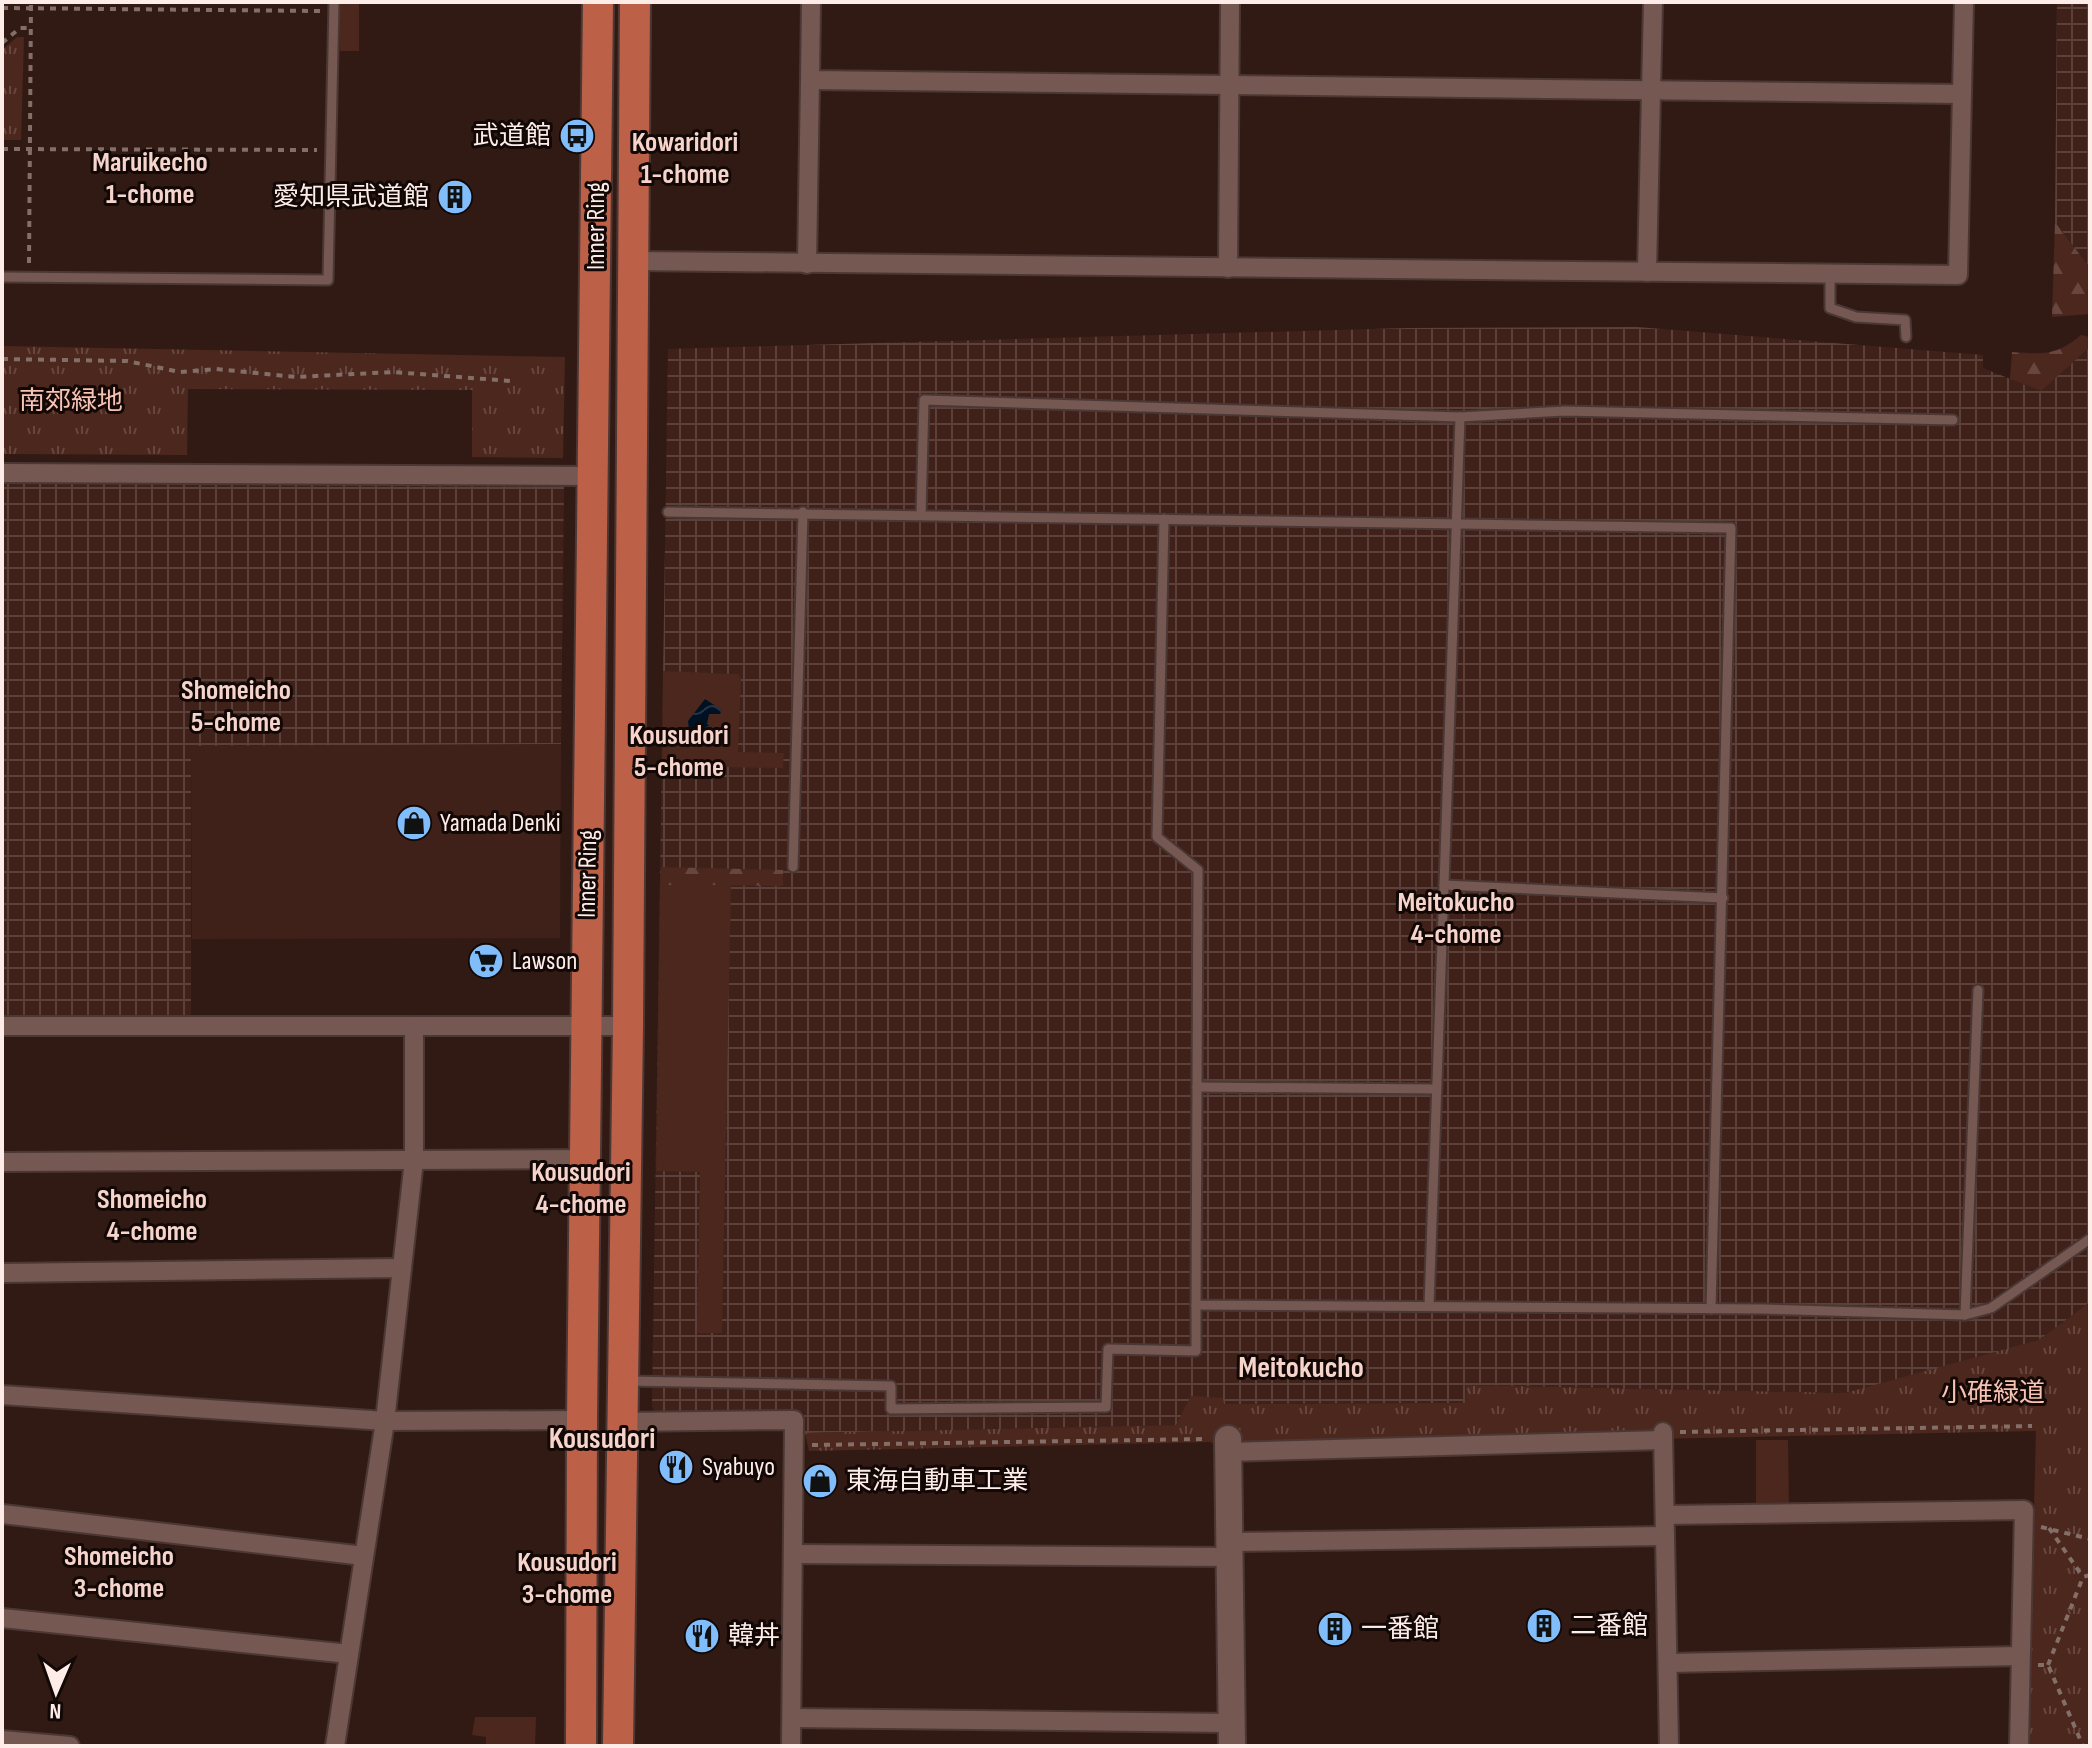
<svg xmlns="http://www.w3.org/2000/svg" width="2092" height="1748" viewBox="0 0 2092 1748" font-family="'Sofia Sans Condensed','Noto Sans JP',sans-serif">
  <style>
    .built { fill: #3f2119 }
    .industrial { fill: url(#industrial-grid) }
    .grass { fill: url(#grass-tufts) }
    .forest { fill: url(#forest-firs) }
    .garden { fill: #4b271d }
    .water { fill: url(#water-waves) }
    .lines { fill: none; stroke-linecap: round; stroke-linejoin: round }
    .lane-casing { stroke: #4b3835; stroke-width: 13 }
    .street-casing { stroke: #4b3835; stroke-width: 22 }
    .secondary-casing { stroke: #4b3835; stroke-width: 30 }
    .primary-casing { stroke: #4b3835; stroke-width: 34 }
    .path { stroke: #836e68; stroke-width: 4; stroke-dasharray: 6 6; stroke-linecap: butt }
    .lane { stroke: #755851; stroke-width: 9 }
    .street { stroke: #755851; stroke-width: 18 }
    .secondary { stroke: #755851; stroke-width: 26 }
    .primary { stroke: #bc6048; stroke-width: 30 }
    .labels { text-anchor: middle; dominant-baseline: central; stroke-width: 6; stroke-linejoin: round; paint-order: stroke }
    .poi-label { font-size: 26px; fill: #feece8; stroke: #120806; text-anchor: start }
    .street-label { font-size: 26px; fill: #feece8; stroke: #120806 }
    .park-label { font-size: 26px; fill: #f8c2b3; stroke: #120806 }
    .neighbourhood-label { font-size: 28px; font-weight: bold; fill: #f6d4cb; stroke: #120806 }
    .quarter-label { font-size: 30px; font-weight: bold; fill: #f6d4cb; stroke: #120806 }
  </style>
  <defs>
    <pattern id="industrial-grid" width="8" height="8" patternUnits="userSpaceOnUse" patternTransform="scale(2)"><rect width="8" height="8" fill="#3f2119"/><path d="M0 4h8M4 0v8" fill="none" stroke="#5c413a"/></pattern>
    <pattern id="grass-tufts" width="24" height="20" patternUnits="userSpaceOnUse" patternTransform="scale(2)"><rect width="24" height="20" fill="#4b271d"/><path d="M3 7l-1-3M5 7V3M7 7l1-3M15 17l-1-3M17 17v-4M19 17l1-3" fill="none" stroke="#66463e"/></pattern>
    <pattern id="forest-firs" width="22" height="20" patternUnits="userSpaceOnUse" patternTransform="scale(2)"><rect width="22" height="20" fill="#4b271d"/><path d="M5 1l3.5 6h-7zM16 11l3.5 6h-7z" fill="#66463e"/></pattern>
    <pattern id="water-waves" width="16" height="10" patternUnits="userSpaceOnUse" patternTransform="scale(2)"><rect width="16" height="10" fill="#001124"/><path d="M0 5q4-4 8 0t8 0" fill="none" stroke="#263444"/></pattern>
  </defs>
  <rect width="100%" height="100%" fill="#321a14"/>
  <polygon class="built" points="561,744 560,938 192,939 191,746"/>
  <g class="industrial">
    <polygon points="2057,2 2090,2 2090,268 2055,222"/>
    <polygon points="1637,327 1983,355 1983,368 2040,391 2090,347 2090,1302 2039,1340 2001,1353 1845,1393 1466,1385 1465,1403 1223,1404 1223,1398 1176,1425 805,1433 804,1412 656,1414 652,1406 668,349 1407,328"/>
    <polygon points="2,481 564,485 561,744 191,746 191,1016 2,1016"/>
  </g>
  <g class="grass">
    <polygon points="17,37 24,37 21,140 2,140 2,50"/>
    <polygon points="2,346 565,357 563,458 472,457 472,390 188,389 187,455 2,454"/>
    <polygon points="2090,1302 2090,1746 2028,1746 2036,1431 1218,1448 1211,1442 809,1451 805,1433 1176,1425 1191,1396 1223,1398 1224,1404 1465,1403 1466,1385 1845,1393 2039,1340"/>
  </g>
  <g class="forest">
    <polygon points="2055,222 2090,268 2090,314 2052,317"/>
    <path d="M 2081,335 L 2089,337 L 2090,347 L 2041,391 L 2010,379 L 2012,352 C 2044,354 2056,356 2081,335 Z"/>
    <polygon points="661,867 783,870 783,886 660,885"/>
  </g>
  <g class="garden">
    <rect x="340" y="2" width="19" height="49"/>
    <polygon points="663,671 738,674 741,678 738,752 784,753 783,768 662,766"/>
    <polygon points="660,885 731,885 722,1333 697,1333 700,1172 656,1171"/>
    <polygon points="1756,1440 1788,1440 1789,1506 1756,1506"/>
    <polygon points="475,1717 536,1717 535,1746 486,1746 486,1737 472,1735"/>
  </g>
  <polygon class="water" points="705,699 722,710 720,714 709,714 707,724 715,730 714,737 689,729 688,721"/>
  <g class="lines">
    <defs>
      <g id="lane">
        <polyline points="1830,274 1830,308 1856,317 1905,320 1906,337"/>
        <polyline points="2,277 328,280 334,2"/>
        <polyline points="668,512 1731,528 1711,1309"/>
        <polyline points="921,515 924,400 1460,417 1565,411 1953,420"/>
        <polyline points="1164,519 1157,837 1198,870 1196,1305 1764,1309 1965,1315 1978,990"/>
        <polyline points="793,867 803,512"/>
        <polyline points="1444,885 1460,417"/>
        <polyline points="1197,1087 1436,1089"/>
        <polyline points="1429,1306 1444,885 1723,898"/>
        <polyline points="1965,1315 1991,1308 2090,1239"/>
        <polyline points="628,1381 891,1386 891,1409 1106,1407 1108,1349 1196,1351 1196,1305"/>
      </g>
      <g id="street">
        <polyline points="811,2 810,80 1962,94"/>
        <polyline points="634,261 1958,275 1964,2"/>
        <polyline points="807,264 810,80"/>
        <polyline points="1228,268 1230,2"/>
        <polyline points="1647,272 1653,2"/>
        <polyline points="2,473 594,476"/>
        <polyline points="2,1026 628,1026"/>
        <polyline points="2,1162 584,1159"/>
        <polyline points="2,1273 402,1268"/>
        <polyline points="2,1395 385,1421 582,1420"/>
        <polyline points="622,1422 794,1420 791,1746"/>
        <polyline points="1663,1432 1669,1746"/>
        <polyline points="1228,1452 1663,1440"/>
        <polyline points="2,1514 364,1556"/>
        <polyline points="1665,1515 2024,1510 2019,1746"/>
        <polyline points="1229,1542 1665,1536"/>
        <polyline points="793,1554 1230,1557"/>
        <polyline points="2,1618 349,1654"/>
        <polyline points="1668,1663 2020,1656"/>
        <polyline points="792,1718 1232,1723"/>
        <polyline points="2,1740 70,1746"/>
        <polyline points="335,1746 385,1421 414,1160 414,1026"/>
      </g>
      <polyline id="secondary" points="1228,1439 1232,1746"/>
      <g id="primary">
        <polyline points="581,1746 582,1420 598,2"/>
        <polyline points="618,1746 628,1026 635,2"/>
      </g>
    </defs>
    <use href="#lane" class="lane-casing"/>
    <use href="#street" class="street-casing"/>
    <use href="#secondary" class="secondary-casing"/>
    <use href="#primary" class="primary-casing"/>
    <g class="path">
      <polyline points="2,8 320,11"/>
      <polyline points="2,43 20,28 30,28"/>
      <polyline points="2,149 317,150"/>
      <polyline points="29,263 31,2"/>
      <polyline points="2,359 127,361 180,372 216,369 296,377 393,372 511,381"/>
      <polyline points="1680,1432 2032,1426"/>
      <polyline points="812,1445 1207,1439"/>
      <polyline points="2041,1527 2090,1539"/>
      <polyline points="2049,1528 2083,1577"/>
      <polyline points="2038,1665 2048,1665 2083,1746"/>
      <polyline points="2048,1665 2083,1577 2090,1575"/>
    </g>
    <use href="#lane" class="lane"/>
    <use href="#street" class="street"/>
    <use href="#secondary" class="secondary"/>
    <use href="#primary" class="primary"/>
  </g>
  <defs>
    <symbol id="bus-disc" viewBox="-11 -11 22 22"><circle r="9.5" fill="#81bdfa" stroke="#120806"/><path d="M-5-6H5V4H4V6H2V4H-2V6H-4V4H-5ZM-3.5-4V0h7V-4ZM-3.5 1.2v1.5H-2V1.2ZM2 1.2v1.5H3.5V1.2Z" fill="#111"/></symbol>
    <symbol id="building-disc" viewBox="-11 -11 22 22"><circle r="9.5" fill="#81bdfa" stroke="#120806"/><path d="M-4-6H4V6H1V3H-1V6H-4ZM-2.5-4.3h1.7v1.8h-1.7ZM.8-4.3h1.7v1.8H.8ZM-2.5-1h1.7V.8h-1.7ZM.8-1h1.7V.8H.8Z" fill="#111"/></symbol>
    <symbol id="shop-disc" viewBox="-11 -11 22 22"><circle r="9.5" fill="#81bdfa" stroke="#120806"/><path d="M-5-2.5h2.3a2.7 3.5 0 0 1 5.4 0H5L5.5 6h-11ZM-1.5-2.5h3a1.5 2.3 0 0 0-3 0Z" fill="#111"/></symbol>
    <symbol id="supermarket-disc" viewBox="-11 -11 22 22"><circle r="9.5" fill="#81bdfa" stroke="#120806"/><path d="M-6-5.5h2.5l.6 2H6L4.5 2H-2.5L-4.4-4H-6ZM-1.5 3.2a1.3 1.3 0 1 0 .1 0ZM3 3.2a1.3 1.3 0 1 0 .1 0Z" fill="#111"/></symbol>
    <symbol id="restaurant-disc" viewBox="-11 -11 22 22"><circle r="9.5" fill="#81bdfa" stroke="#120806"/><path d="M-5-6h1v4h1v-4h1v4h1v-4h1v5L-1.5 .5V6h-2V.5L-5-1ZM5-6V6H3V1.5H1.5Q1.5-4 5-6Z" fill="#111"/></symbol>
  </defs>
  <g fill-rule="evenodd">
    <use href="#bus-disc" x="557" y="116" width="40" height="40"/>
    <use href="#building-disc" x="435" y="177" width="40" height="40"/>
    <use href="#shop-disc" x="394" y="803" width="40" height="40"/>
    <use href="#supermarket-disc" x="466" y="941" width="40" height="40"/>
    <use href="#restaurant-disc" x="656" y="1447" width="40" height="40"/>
    <use href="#shop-disc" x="800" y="1461" width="40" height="40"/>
    <use href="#building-disc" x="1524" y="1606" width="40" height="40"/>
    <use href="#building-disc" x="1315" y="1609" width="40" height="40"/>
    <use href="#restaurant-disc" x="682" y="1616" width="40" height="40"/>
  </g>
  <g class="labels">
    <g class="poi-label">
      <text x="551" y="136" text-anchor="end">武道館</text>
      <text x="429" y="197" text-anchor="end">愛知県武道館</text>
      <text x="440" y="823">Yamada Denki</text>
      <text x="512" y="961">Lawson</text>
      <text x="702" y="1467">Syabuyo</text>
      <text x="846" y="1481">東海自動車工業</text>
      <text x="1570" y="1626">二番館</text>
      <text x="1361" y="1629">一番館</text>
      <text x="728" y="1636">韓丼</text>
    </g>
    <g class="street-label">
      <text transform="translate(596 226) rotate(-90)">Inner Ring</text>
      <text transform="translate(588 874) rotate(-89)">Inner Ring</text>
    </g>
    <g class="park-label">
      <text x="71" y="401">南郊緑地</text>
      <text x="1993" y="1393">小碓緑道</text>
    </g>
    <g class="neighbourhood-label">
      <text x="685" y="142">Kowaridori<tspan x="685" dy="32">1-chome</tspan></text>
      <text x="150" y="162">Maruikecho<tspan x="150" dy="32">1-chome</tspan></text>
      <text x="236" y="690">Shomeicho<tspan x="236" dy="32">5-chome</tspan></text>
      <text x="679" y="735">Kousudori<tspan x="679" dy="32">5-chome</tspan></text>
      <text x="1456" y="902">Meitokucho<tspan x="1456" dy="32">4-chome</tspan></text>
      <text x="581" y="1172">Kousudori<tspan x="581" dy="32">4-chome</tspan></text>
      <text x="152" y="1199">Shomeicho<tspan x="152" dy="32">4-chome</tspan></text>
      <text x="119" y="1556">Shomeicho<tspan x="119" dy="32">3-chome</tspan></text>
      <text x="567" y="1562">Kousudori<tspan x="567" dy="32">3-chome</tspan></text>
    </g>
    <g class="quarter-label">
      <text x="1301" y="1368">Meitokucho</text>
      <text x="602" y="1439">Kousudori</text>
    </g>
  </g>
  <rect width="2092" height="1748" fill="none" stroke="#feece8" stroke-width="8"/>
  <g transform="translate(56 1692) rotate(182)" stroke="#120806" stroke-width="6" paint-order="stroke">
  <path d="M0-6L14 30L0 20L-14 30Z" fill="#feece8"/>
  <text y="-12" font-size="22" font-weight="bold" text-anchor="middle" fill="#feece8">N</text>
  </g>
</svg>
